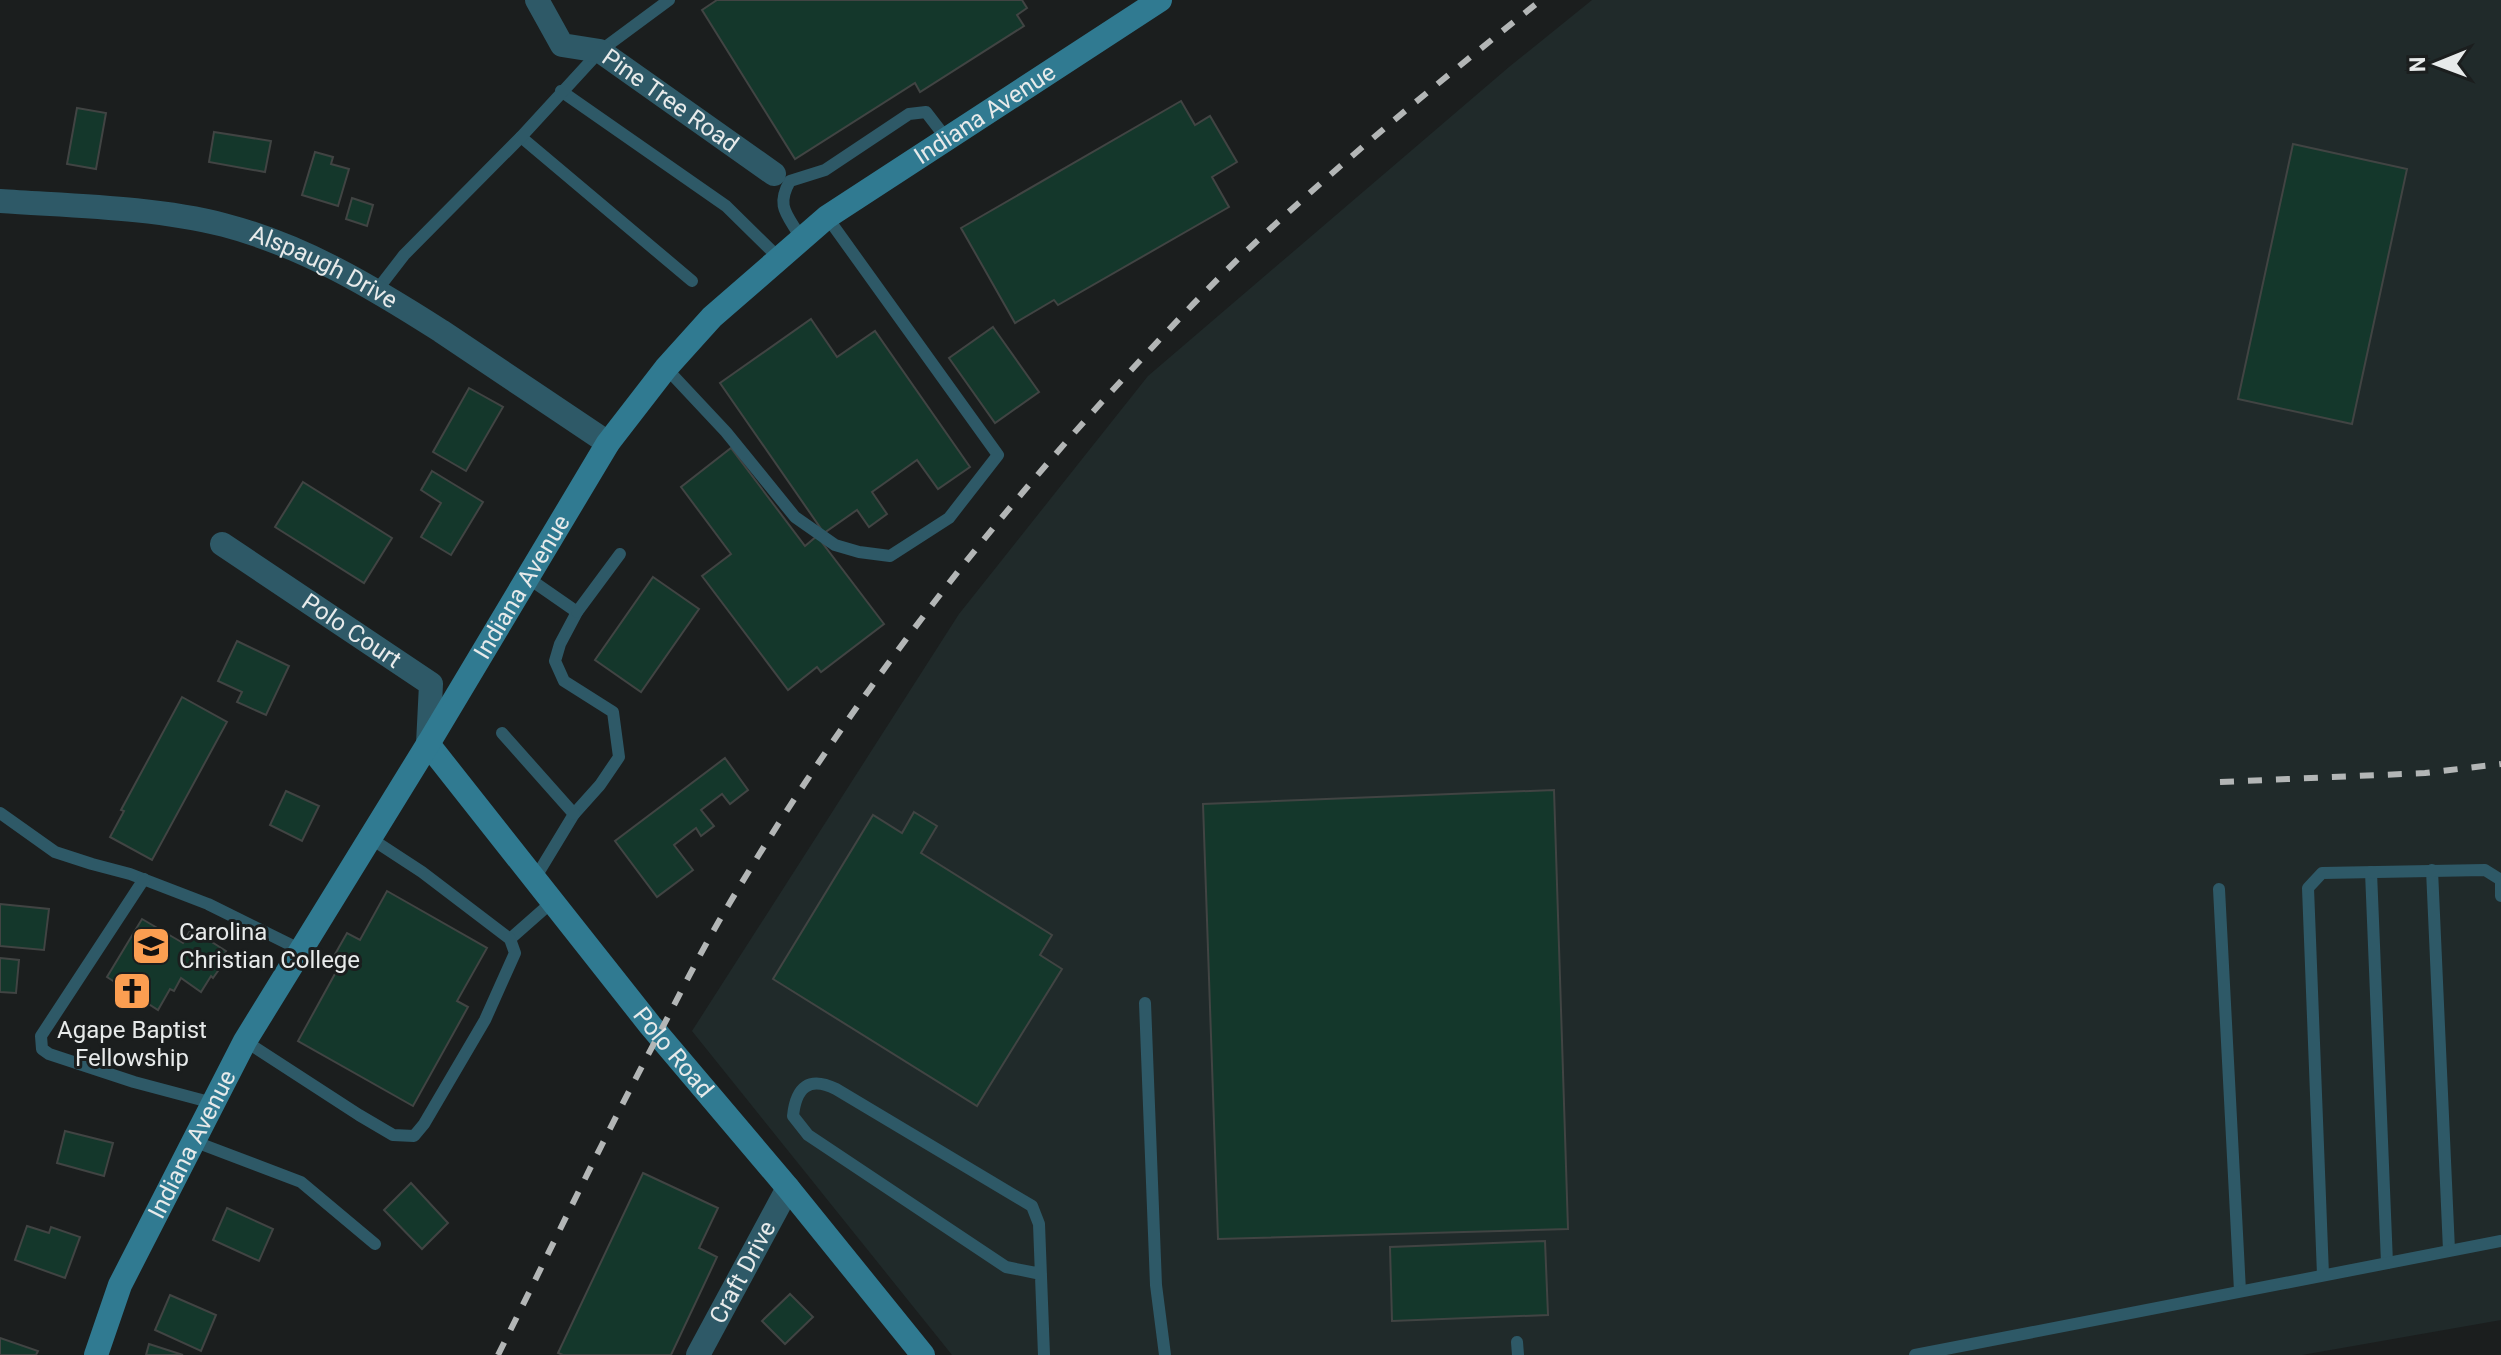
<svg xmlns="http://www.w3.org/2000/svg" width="2501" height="1355" viewBox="0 0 2501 1355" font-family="Roboto,sans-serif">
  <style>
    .built { fill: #202a2a }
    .building { fill: #14372b; stroke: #414443; stroke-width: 2 }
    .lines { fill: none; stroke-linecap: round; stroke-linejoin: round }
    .service { stroke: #2e5967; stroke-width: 12 }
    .minor { stroke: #2e5967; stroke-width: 24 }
    .secondary { stroke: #307a91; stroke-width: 24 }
    .rail { stroke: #b3b6b6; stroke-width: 6; stroke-dasharray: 14 14; stroke-linecap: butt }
    .labels { text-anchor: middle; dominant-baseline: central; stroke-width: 6; stroke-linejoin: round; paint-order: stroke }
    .street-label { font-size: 24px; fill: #e7eaea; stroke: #1b1e1e }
    .poi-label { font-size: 24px; fill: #e7eaea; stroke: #1b1e1e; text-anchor: start }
  </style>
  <rect width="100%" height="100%" fill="#1b1e1e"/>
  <polygon class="built" points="1592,0 2501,0 2501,1320 2302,1355 952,1355 692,1031 959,614 1148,376 1509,67"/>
  <g class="building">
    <polygon points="717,0 1022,0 1027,8 1017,15 1024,26 920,92 915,83 795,159 702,10"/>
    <polygon points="1181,101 1195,125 1210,116 1237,162 1212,177 1229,207 1058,305 1054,300 1015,323 961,228"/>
    <polygon points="77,108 106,113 96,169 67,164"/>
    <polygon points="214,132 271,141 265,172 209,162"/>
    <polygon points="2293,144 2407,169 2352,424 2238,399"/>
    <polygon points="315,152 333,157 331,164 349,169 338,206 302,195"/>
    <polygon points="352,198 373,205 367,226 346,219"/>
    <polygon points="811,319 837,357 875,331 970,467 938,489 917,460 872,492 887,514 869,527 857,510 824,533 720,383"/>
    <polygon points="993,327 1039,392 995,423 949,358"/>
    <polygon points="469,388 503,407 466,471 433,452"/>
    <polygon points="731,448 805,546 817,536 884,624 821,672 817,667 788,690 702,576 731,554 681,487"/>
    <polygon points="432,471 483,502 451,555 421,537 441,503 421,490"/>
    <polygon points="303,482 392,538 364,583 275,527"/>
    <polygon points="653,577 699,609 641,692 595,660"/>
    <polygon points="237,641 289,666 266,715 237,702 242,692 218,681"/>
    <polygon points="182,697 227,722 152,860 110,837 124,811 121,810"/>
    <polygon points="725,758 748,790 730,804 722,794 701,810 714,826 701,836 696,828 674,845 693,870 657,897 615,841"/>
    <polygon points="1554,790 1568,1229 1218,1239 1203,804"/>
    <polygon points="286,791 319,806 302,841 270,825"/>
    <polygon points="914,812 937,826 921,853 1052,935 1040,955 1062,969 977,1106 773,979 873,815 902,833"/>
    <polygon points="387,891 487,948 457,1001 468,1007 413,1106 298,1041 342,961 334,956 347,933 360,940"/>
    <polygon points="0,904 49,909 44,950 0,946"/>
    <polygon points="142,919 183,943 191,929 226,951 217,966 220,968 213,978 211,976 201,992 181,978 174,991 170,989 158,1010 107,977"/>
    <polygon points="0,958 19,960 16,993 0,992"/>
    <polygon points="65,1131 113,1143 104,1176 57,1163"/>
    <polygon points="643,1173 718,1208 699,1248 717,1257 671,1355 563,1355 558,1353"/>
    <polygon points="411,1183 448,1223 422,1249 384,1210"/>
    <polygon points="227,1208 273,1229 259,1261 213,1240"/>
    <polygon points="27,1226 49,1233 51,1227 80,1237 65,1278 15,1260"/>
    <polygon points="1545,1241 1548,1315 1392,1321 1390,1247"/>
    <polygon points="790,1294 813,1317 785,1344 762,1321"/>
    <polygon points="170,1295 216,1315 201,1351 155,1330"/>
    <polygon points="0,1338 38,1351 36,1355 0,1355"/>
    <polygon points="149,1344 183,1355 146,1355"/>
  </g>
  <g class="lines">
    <g class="service">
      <polyline points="561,91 726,206 779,258"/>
      <polyline points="521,137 692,281"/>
      <path d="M 801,238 C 788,215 775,207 790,181 L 825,170 L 909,114 L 926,112 L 946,138"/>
      <polyline points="377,290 404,255 521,137 600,51 669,0"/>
      <polyline points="666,368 726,432 795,517 835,545 859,552 890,556 949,518 998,455 827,217"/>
      <polyline points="528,578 577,612 560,644 555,661 564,681 613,712 619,757 600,785 574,814 534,880"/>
      <polyline points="577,612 620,554"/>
      <polyline points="502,733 574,814"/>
      <polyline points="0,813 55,852 92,864 130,874 208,904 301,950"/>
      <polyline points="2432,870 2449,1250"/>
      <polyline points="2371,872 2387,1263"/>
      <polyline points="144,879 41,1036 42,1049 49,1054 134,1082 213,1103"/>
      <polyline points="2219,889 2240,1291"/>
      <polyline points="510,939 552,902"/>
      <polyline points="1145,1003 1156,1285 1165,1355"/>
      <polyline points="245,1041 359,1115 393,1135 414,1136 424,1124 485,1020 515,953 510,939 422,872 370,838"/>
      <polyline points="193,1141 301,1182 375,1244"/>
      <path d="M 1041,1274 L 1006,1267 L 808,1135 L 793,1116 C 796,1087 809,1076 836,1089 L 1032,1206 L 1039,1224 L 1044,1355"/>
      <polyline points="2323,1275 2308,888 2322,873 2485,870 2501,880 2501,896"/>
      <polyline points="1517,1342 1518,1355"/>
      <polyline points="1915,1355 2501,1241"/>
    </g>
    <g class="minor">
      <path id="s1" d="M 537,0 L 562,45 L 600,51 L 774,174"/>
      <path id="s2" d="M 0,201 C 72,206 154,207 224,225 C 304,246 372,287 441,331 C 497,368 552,406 608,443"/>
      <path id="s3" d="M 222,544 L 431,684 L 428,744"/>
      <path id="s4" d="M 698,1355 L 788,1188"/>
    </g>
    <g class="secondary">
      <path id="s5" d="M 428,744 L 650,1025 L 788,1188 L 923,1355"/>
      <path id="s6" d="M 96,1355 L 120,1285 L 245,1041 L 428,744 L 608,443 L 666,368 L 712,317 L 827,217 L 1160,0"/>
    </g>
    <g class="rail">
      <polyline points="2220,782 2425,773 2501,764"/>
      <path d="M 498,1355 C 551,1249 602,1141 658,1036 C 678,998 697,959 719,921 C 836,721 977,535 1135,366 C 1174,324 1214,281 1256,242 C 1347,157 1444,78 1541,0"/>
    </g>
  </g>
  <defs>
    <symbol id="university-square" viewBox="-11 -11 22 22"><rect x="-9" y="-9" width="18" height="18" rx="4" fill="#fb9e51" stroke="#1b1e1e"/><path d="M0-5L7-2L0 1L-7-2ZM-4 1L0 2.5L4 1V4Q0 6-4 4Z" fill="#111"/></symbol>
    <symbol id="church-square" viewBox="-11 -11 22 22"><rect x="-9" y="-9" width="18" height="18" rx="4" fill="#fb9e51" stroke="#1b1e1e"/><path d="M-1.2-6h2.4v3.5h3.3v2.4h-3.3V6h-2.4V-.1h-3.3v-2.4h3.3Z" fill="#111"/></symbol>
  </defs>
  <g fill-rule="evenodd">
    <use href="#university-square" x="129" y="924" width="44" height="44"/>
    <use href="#church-square" x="110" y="969" width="44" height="44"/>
  </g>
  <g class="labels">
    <g class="street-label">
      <text stroke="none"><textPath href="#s1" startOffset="176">Pine Tree Road</textPath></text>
      <text stroke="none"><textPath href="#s6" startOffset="1552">Indiana Avenue</textPath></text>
      <text stroke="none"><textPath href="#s2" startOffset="334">Alspaugh Drive</textPath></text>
      <text stroke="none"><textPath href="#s6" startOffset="880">Indiana Avenue</textPath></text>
      <text stroke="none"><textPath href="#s3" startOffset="156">Polo Court</textPath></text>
      <text stroke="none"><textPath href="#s5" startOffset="394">Polo Road</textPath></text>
      <text stroke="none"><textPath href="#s6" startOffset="232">Indiana Avenue</textPath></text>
      <text stroke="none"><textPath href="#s4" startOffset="94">Craft Drive</textPath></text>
    </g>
    <g class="poi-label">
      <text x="179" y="932">Carolina<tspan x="179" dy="28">Christian College</tspan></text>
      <text x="132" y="1030" text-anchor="middle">Agape Baptist<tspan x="132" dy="28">Fellowship</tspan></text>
    </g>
  </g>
  <g transform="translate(2437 64) rotate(269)" stroke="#1b1e1e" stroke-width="6" paint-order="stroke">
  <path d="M0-6L14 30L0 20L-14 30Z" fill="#e7eaea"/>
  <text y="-12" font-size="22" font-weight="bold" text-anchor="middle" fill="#e7eaea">N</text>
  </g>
</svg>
